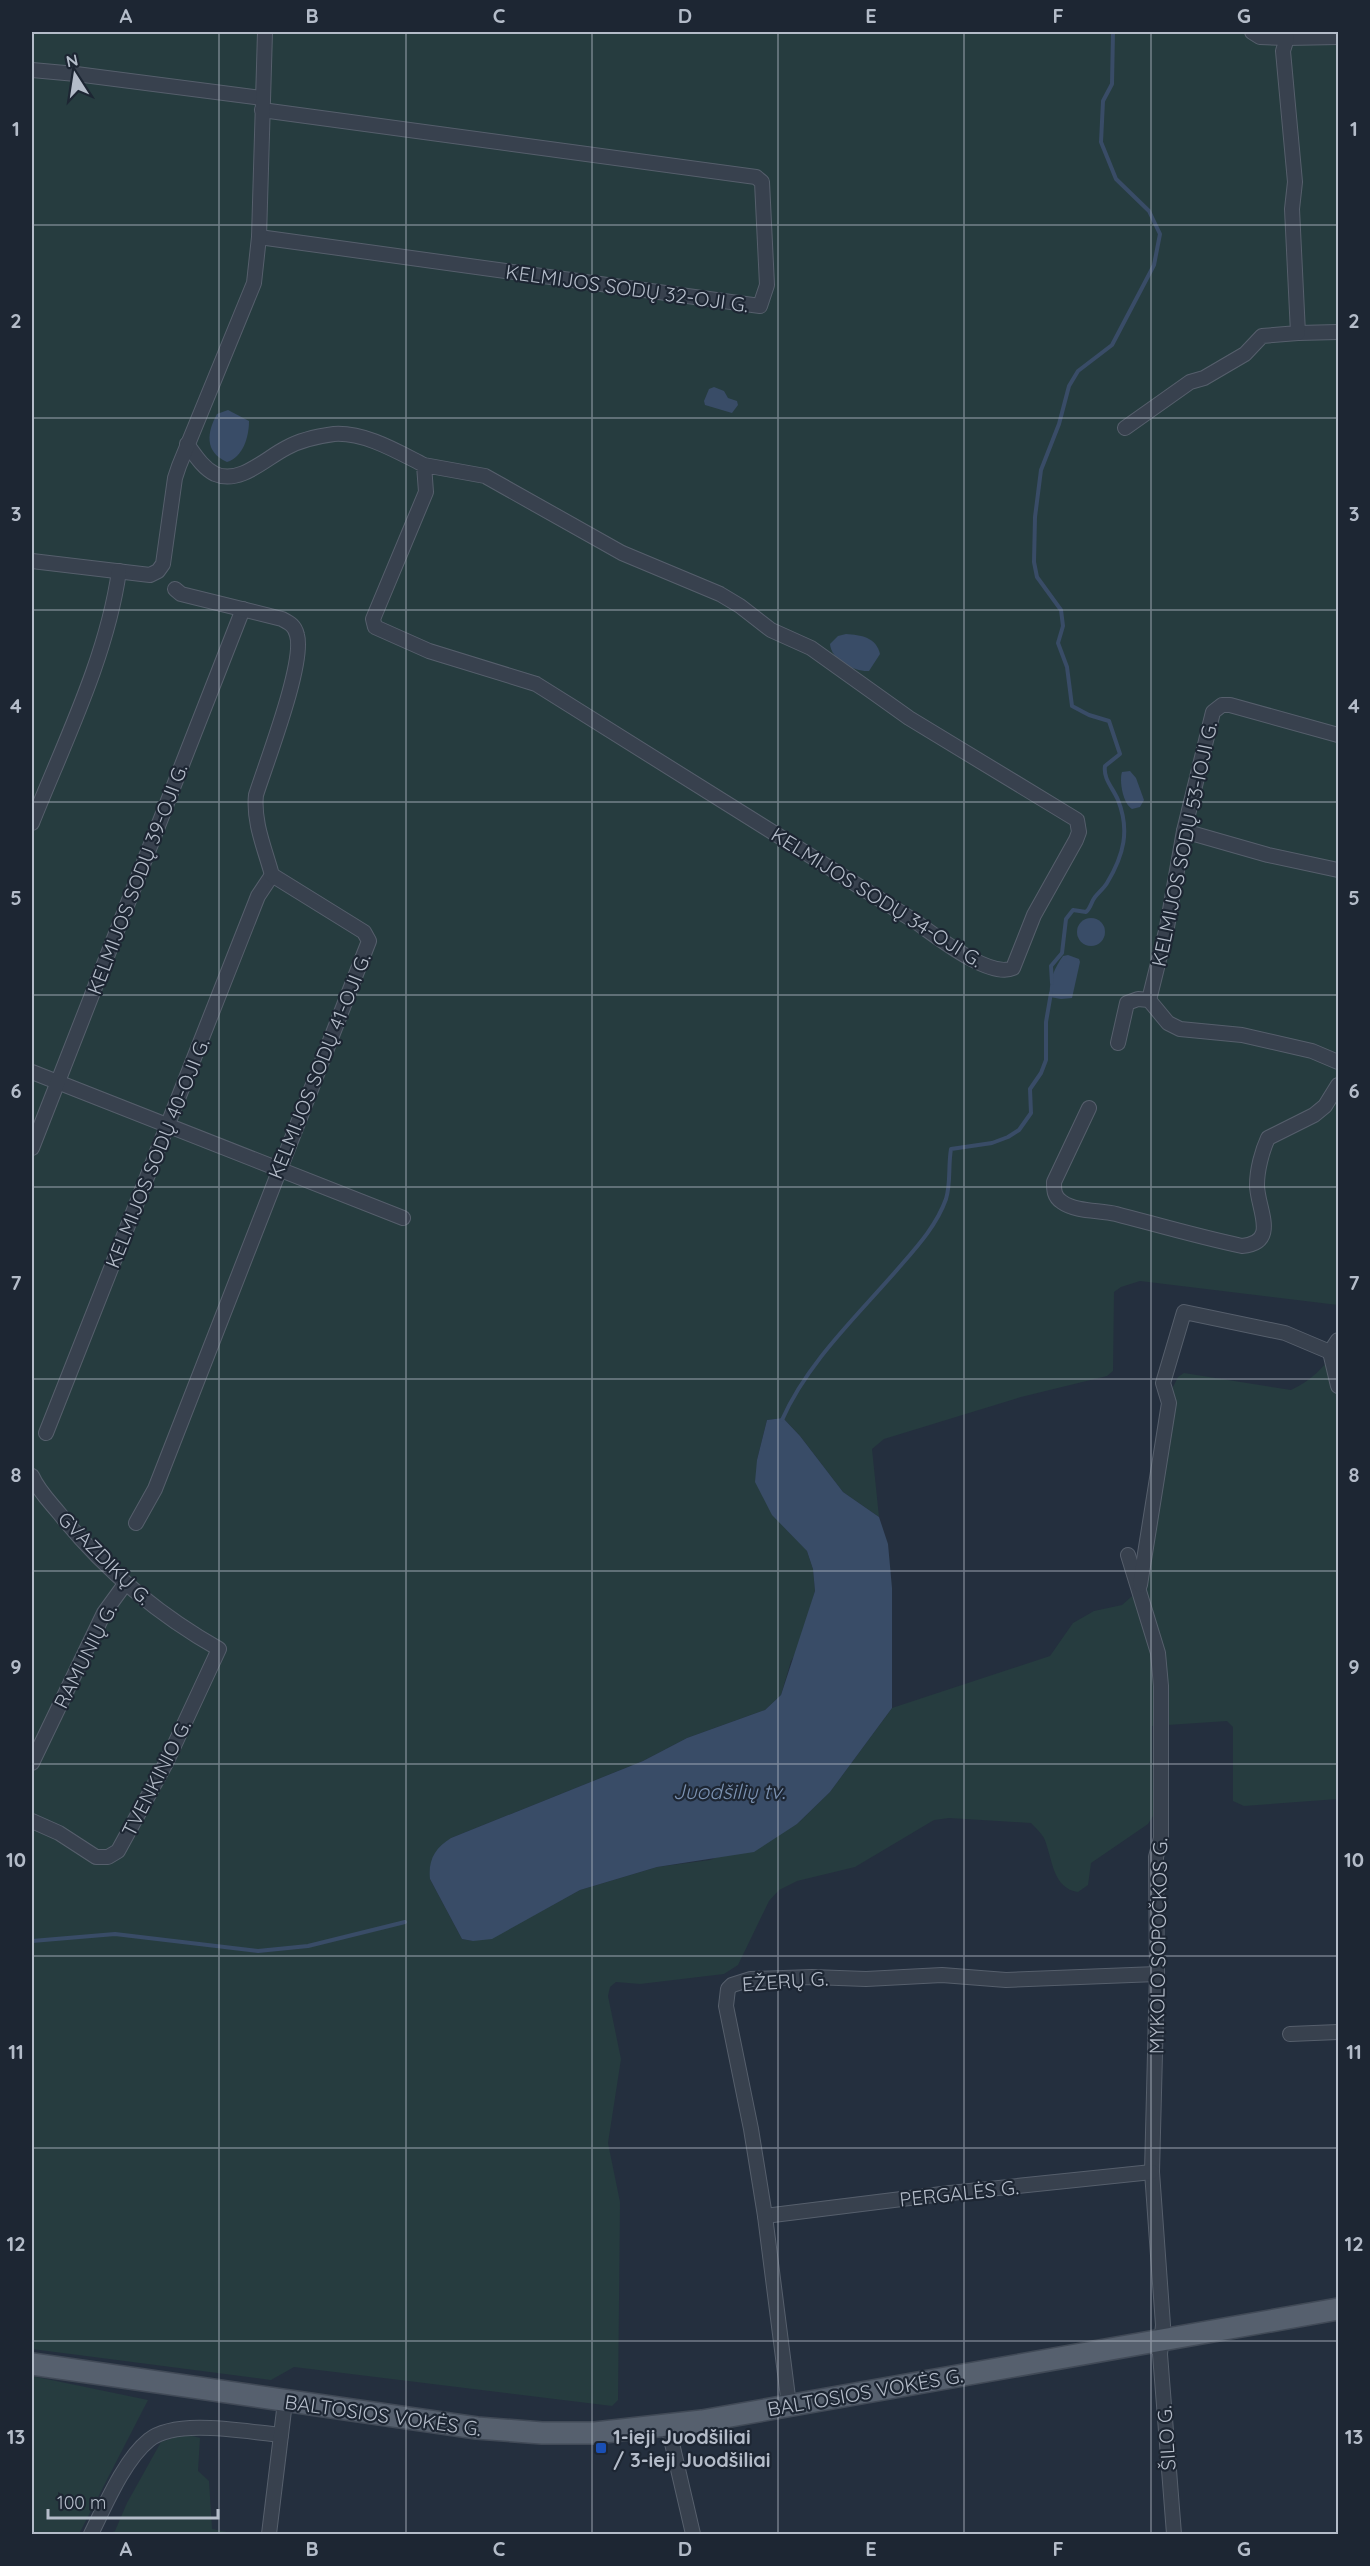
<svg xmlns="http://www.w3.org/2000/svg" width="1370" height="2566" viewBox="0 0 1370 2566" font-family="Quicksand,sans-serif">
  <style>
    .green { fill: #263c3f }
    .water { fill: #394c67 }
    .lines { fill: none; stroke-linecap: round; stroke-linejoin: round }
    .stream { stroke: #394c67; stroke-width: 4 }
    .street-casing { stroke: #565f6c; stroke-width: 16 }
    .primary-casing { stroke: #414a57; stroke-width: 24 }
    .street { stroke: #38414e; stroke-width: 14 }
    .primary { stroke: #56606e; stroke-width: 21 }
    .grid { fill: none; stroke: #b4bcc9; stroke-width: 1.5; stroke-opacity: 0.55 }
    .transit-dot { fill: #1a4fb4; stroke: #1d2633; stroke-width: 2 }
    .labels { text-anchor: middle; dominant-baseline: central; stroke-width: 4.5; stroke-linejoin: round; paint-order: stroke }
    .street-label { font-size: 20px; fill: #b4bcc9; stroke: #1d2633 }
    .poi-label { font-size: 20px; font-weight: bold; fill: #b4bcc9; stroke: #1d2633; text-anchor: start }
    .water-label { font-size: 21px; font-style: italic; fill: #7c92b1; stroke: #1d2633 }
    .neatline { fill: none; stroke: #b4bcc9; stroke-width: 2 }
    .grid-label { font-size: 20px; text-anchor: middle; font-weight: bold; fill: #b4bcc9 }
  </style>
  <rect width="100%" height="100%" fill="#242f3e"/>
  <g class="green">
    <path d="M 32,32 L 1338,32 L 1338,1305 L 1140,1281 L 1121,1287 L 1114,1292 L 1113,1371 L 1107,1376 L 1021,1397 L 884,1439 L 872,1449 L 879,1517 L 843,1492 L 800,1436 L 783,1418 L 767,1420 L 757,1460 L 807,1551 L 813,1569 L 815,1591 L 798,1650 L 791,1661 L 781,1695 L 765,1710 L 687,1738 L 643,1761 L 451,1838 L 430,1879 L 462,1939 L 473,1941 L 538,1913 L 580,1890 L 657,1867 L 710,1860 L 797,1824 L 830,1792 L 892,1708 L 1050,1656 L 1073,1623 L 1094,1611 L 1122,1605 L 1139,1590 L 1144,1580 L 1173,1387 L 1178,1377 L 1184,1373 L 1291,1390 C 1311,1381 1325,1366 1338,1348 L 1338,1799 L 1244,1806 L 1233,1801 L 1233,1727 L 1227,1721 L 1152,1726 L 1153,1816 L 1148,1824 L 1091,1863 L 1088,1885 L 1078,1892 C 1052,1888 1053,1859 1044,1838 C 1041,1833 1036,1828 1031,1823 L 949,1818 L 934,1820 L 855,1867 L 797,1881 L 779,1890 L 769,1901 L 738,1965 L 724,1974 L 640,1984 L 616,1982 L 610,1987 L 608,1996 L 621,2059 L 608,2143 L 620,2202 L 618,2400 L 612,2406 L 294,2367 L 271,2380 L 32,2349 Z"/>
    <polygon points="32,2376 148,2400 79,2534 32,2534"/>
    <polygon points="185,2434 200,2438 198,2471 209,2481 212,2529 237,2534 107,2534 115,2531 127,2503 161,2442"/>
  </g>
  <g class="water">
    <polygon points="714,387 724,391 728,398 737,401 738,405 732,413 705,405 704,401 709,389"/>
    <path d="M 228,410 L 249,421 C 249,437 243,457 227,462 C 204,452 207,432 217,414 Z"/>
    <path d="M 846,634 C 861,635 876,637 880,654 L 869,671 C 855,672 831,660 830,644 L 838,636 Z"/>
    <path d="M 1130,771 L 1136,778 L 1144,800 L 1140,807 L 1132,809 C 1123,804 1119,781 1122,772 Z"/>
    <circle cx="1091" cy="932" r="14"/>
    <path d="M 1068,955 L 1079,959 L 1080,962 L 1072,998 L 1061,999 L 1050,997 C 1048,982 1055,967 1063,956 Z"/>
    <path d="M 783,1418 L 800,1436 L 843,1492 L 879,1517 L 888,1544 L 892,1588 L 892,1708 L 830,1792 L 797,1824 L 754,1852 L 657,1867 L 580,1890 L 492,1939 L 473,1941 L 462,1939 L 430,1879 C 428,1860 435,1848 451,1838 L 643,1761 L 687,1738 L 765,1710 L 781,1695 L 815,1591 L 813,1569 L 807,1551 L 772,1515 L 755,1482 L 757,1460 L 767,1420 Z"/>
  </g>
  <g class="lines">
    <g class="stream">
      <path d="M 1052,983 L 1051,966 L 1062,953 L 1066,919 L 1073,910 L 1086,912 C 1091,908 1091,902 1095,897 C 1099,892 1104,888 1107,883 C 1124,855 1130,830 1118,800 C 1113,788 1103,779 1105,766 L 1120,754 L 1109,721 L 1089,715 L 1072,706 L 1067,667 L 1058,643 L 1063,626 L 1061,610 L 1037,577 L 1034,562 L 1035,517 L 1041,470 L 1059,424 L 1069,386 L 1078,371 L 1112,345 L 1154,265 L 1160,234 L 1149,211 L 1116,179 L 1101,142 L 1103,101 L 1112,84 L 1113,32"/>
      <path d="M 782,1420 C 807,1363 856,1317 896,1271 C 915,1249 936,1227 946,1199 C 951,1183 948,1166 951,1149 L 992,1143 L 1008,1137 L 1019,1130 L 1031,1113 L 1030,1089 L 1041,1073 L 1046,1060 L 1046,1022 L 1051,993"/>
      <polyline points="32,1941 115,1934 258,1951 308,1946 405,1922"/>
    </g>
    <defs>
      <g id="street">
        <polyline points="1287,38 1338,37"/>
        <polyline points="32,70 76,74 262,98"/>
        <polyline points="259,237 760,306 767,285 762,182 756,177 262,110"/>
        <polyline points="1298,333 1338,332"/>
        <polyline points="1125,428 1190,382 1204,378 1245,354 1262,336 1298,333 1292,209 1295,182 1283,51 1287,38 1260,37 1252,32"/>
        <path d="M 187,444 C 195,455 203,468 215,474 C 240,485 266,458 286,448 C 300,440 319,436 334,434 C 365,432 398,452 424,465 L 426,492 L 373,619 L 375,627 L 429,651 L 536,684 L 916,922 C 936,936 990,979 1013,968 L 1034,915 L 1076,840 L 1079,832 L 1077,820 L 909,718 L 811,648 L 771,630 L 740,606 L 720,594 L 622,553 L 485,476 L 424,465"/>
        <polyline points="32,561 150,575 158,571 163,564 175,478 179,466 254,283 259,237 265,32"/>
        <path d="M 32,823 C 64,743 107,657 119,571"/>
        <polyline points="1184,831 1268,855 1338,870"/>
        <polyline points="1149,1000 1167,927 1184,831 1213,712 1222,705 1230,705 1338,735"/>
        <polyline points="1118,1043 1127,1003 1138,999 1149,1000 1168,1023 1180,1029 1242,1035 1312,1051 1338,1062"/>
        <polyline points="32,1072 403,1218"/>
        <path d="M 1089,1108 L 1054,1182 C 1054,1190 1054,1197 1062,1202 C 1076,1212 1099,1210 1116,1214 C 1158,1225 1199,1237 1242,1246 C 1280,1243 1257,1208 1257,1185 C 1257,1170 1262,1151 1268,1138 L 1314,1115 L 1325,1106 L 1338,1085"/>
        <polyline points="32,1148 243,609"/>
        <polyline points="1338,1340 1330,1352 1338,1386"/>
        <polyline points="46,1433 258,896 272,875"/>
        <path d="M 32,1476 C 38,1490 49,1501 59,1513 C 103,1568 157,1614 219,1649 L 166,1763 L 118,1851 L 108,1857 L 96,1857 L 59,1833 L 32,1821"/>
        <path d="M 136,1523 L 155,1489 L 369,941 L 364,932 L 272,875 C 265,849 253,822 256,795 C 266,763 305,663 297,635 C 295,626 290,623 282,619 L 181,594 L 175,589"/>
        <polyline points="1128,1555 1158,1653 1161,1686 1161,1838 1156,1857 1157,1974 1152,2172 1163,2325 1160,2354 1174,2534"/>
        <polyline points="1140,1585 1169,1403 1163,1383 1184,1312 1285,1333 1330,1352"/>
        <polyline points="32,1763 104,1613 125,1584"/>
        <polyline points="1290,2034 1338,2032"/>
        <polyline points="765,2216 950,2193 1152,2172"/>
        <polyline points="789,2405 765,2216 751,2129 726,2006 728,1989 732,1985 751,1979 812,1977 866,1979 942,1975 1006,1980 1157,1974"/>
        <polyline points="668,2426 693,2534"/>
        <path d="M 91,2534 C 105,2506 124,2460 149,2440 C 177,2418 246,2432 281,2435"/>
        <polyline points="269,2534 285,2402"/>
      </g>
      <polyline id="primary" points="32,2364 477,2428 542,2433 595,2433 702,2421 1338,2309"/>
    </defs>
    <use href="#street" class="street-casing"/>
    <use href="#primary" class="primary-casing"/>
    <use href="#street" class="street"/>
    <use href="#primary" class="primary"/>
  </g>
  <path class="grid" d="M 219,32 L 219,2534M 406,32 L 406,2534M 592,32 L 592,2534M 778,32 L 778,2534M 964,32 L 964,2534M 1151,32 L 1151,2534M 32,225 L 1338,225M 32,418 L 1338,418M 32,610 L 1338,610M 32,802 L 1338,802M 32,995 L 1338,995M 32,1187 L 1338,1187M 32,1379 L 1338,1379M 32,1571 L 1338,1571M 32,1764 L 1338,1764M 32,1956 L 1338,1956M 32,2148 L 1338,2148M 32,2341 L 1338,2341"/>
  <rect class="transit-dot" x="595" y="2442" width="12" height="12" rx="3"/>
  <g class="labels">
    <g class="street-label">
      <text transform="translate(627 288) rotate(8)">KELMIJOS SODŲ 32-OJI G.</text>
      <text transform="translate(1184 844) rotate(-78)">KELMIJOS SODŲ 53-IOJI G.</text>
      <text transform="translate(137 879) rotate(-69)">KELMIJOS SODŲ 39-OJI G.</text>
      <text transform="translate(877 897) rotate(32)">KELMIJOS SODŲ 34-OJI G.</text>
      <text transform="translate(319 1066) rotate(-68)">KELMIJOS SODŲ 41-OJI G.</text>
      <text transform="translate(157 1153) rotate(-68)">KELMIJOS SODŲ 40-OJI G.</text>
      <text transform="translate(105 1558) rotate(45)">GVAZDIKŲ G.</text>
      <text transform="translate(85 1656) rotate(-63)">RAMUNIŲ G.</text>
      <text transform="translate(156 1778) rotate(-63)">TVENKINIO G.</text>
      <text transform="translate(1158 1946) rotate(-89)">MYKOLO SOPOČKOS G.</text>
      <text transform="translate(785 1981) rotate(-4)">EŽERŲ G.</text>
      <text transform="translate(959 2193) rotate(-6)">PERGALĖS G.</text>
      <text transform="translate(865 2392) rotate(-10)">BALTOSIOS VOKĖS G.</text>
      <text transform="translate(383 2415) rotate(8)">BALTOSIOS VOKĖS G.</text>
      <text transform="translate(1166 2438) rotate(-94)">ŠILO G.</text>
    </g>
    <g class="poi-label">
      <text x="613" y="2436">1-ieji Juodšiliai<tspan x="613" dy="23">/ 3-ieji Juodšiliai</tspan></text>
    </g>
    <g class="water-label">
      <text x="729" y="1791">Juodšilių tv.</text>
    </g>
  </g>
  <rect width="1370" height="2566" fill="none" stroke="#1d2633" stroke-width="66"/>
  <g transform="translate(75 75) rotate(348)" stroke="#1d2633" stroke-width="4.5" paint-order="stroke">
  <path d="M0-4.5L10 22L0 15L-10 22Z" fill="#b4bcc9"/>
  <text y="-9" font-size="16" font-weight="bold" text-anchor="middle" fill="#b4bcc9">N</text>
  </g>
  <path d="M48 2509v9h170v-9" fill="none" stroke="#b4bcc9" stroke-width="3"/>
  <text x="57" y="2509" font-size="18" fill="#b4bcc9" stroke="#1d2633" stroke-width="4.5" paint-order="stroke">100 m</text>
  <rect x="33" y="33" width="1304" height="2500" class="neatline"/>
  <g class="grid-label">
    <text x="126" y="23">A</text>
    <text x="312" y="23">B</text>
    <text x="499" y="23">C</text>
    <text x="685" y="23">D</text>
    <text x="871" y="23">E</text>
    <text x="1058" y="23">F</text>
    <text x="1244" y="23">G</text>
    <text x="16" y="136">1</text>
    <text x="1354" y="136">1</text>
    <text x="16" y="328">2</text>
    <text x="1354" y="328">2</text>
    <text x="16" y="521">3</text>
    <text x="1354" y="521">3</text>
    <text x="16" y="713">4</text>
    <text x="1354" y="713">4</text>
    <text x="16" y="905">5</text>
    <text x="1354" y="905">5</text>
    <text x="16" y="1098">6</text>
    <text x="1354" y="1098">6</text>
    <text x="16" y="1290">7</text>
    <text x="1354" y="1290">7</text>
    <text x="16" y="1482">8</text>
    <text x="1354" y="1482">8</text>
    <text x="16" y="1674">9</text>
    <text x="1354" y="1674">9</text>
    <text x="16" y="1867">10</text>
    <text x="1354" y="1867">10</text>
    <text x="16" y="2059">11</text>
    <text x="1354" y="2059">11</text>
    <text x="16" y="2251">12</text>
    <text x="1354" y="2251">12</text>
    <text x="16" y="2444">13</text>
    <text x="1354" y="2444">13</text>
    <text x="126" y="2556">A</text>
    <text x="312" y="2556">B</text>
    <text x="499" y="2556">C</text>
    <text x="685" y="2556">D</text>
    <text x="871" y="2556">E</text>
    <text x="1058" y="2556">F</text>
    <text x="1244" y="2556">G</text>
  </g>
</svg>
